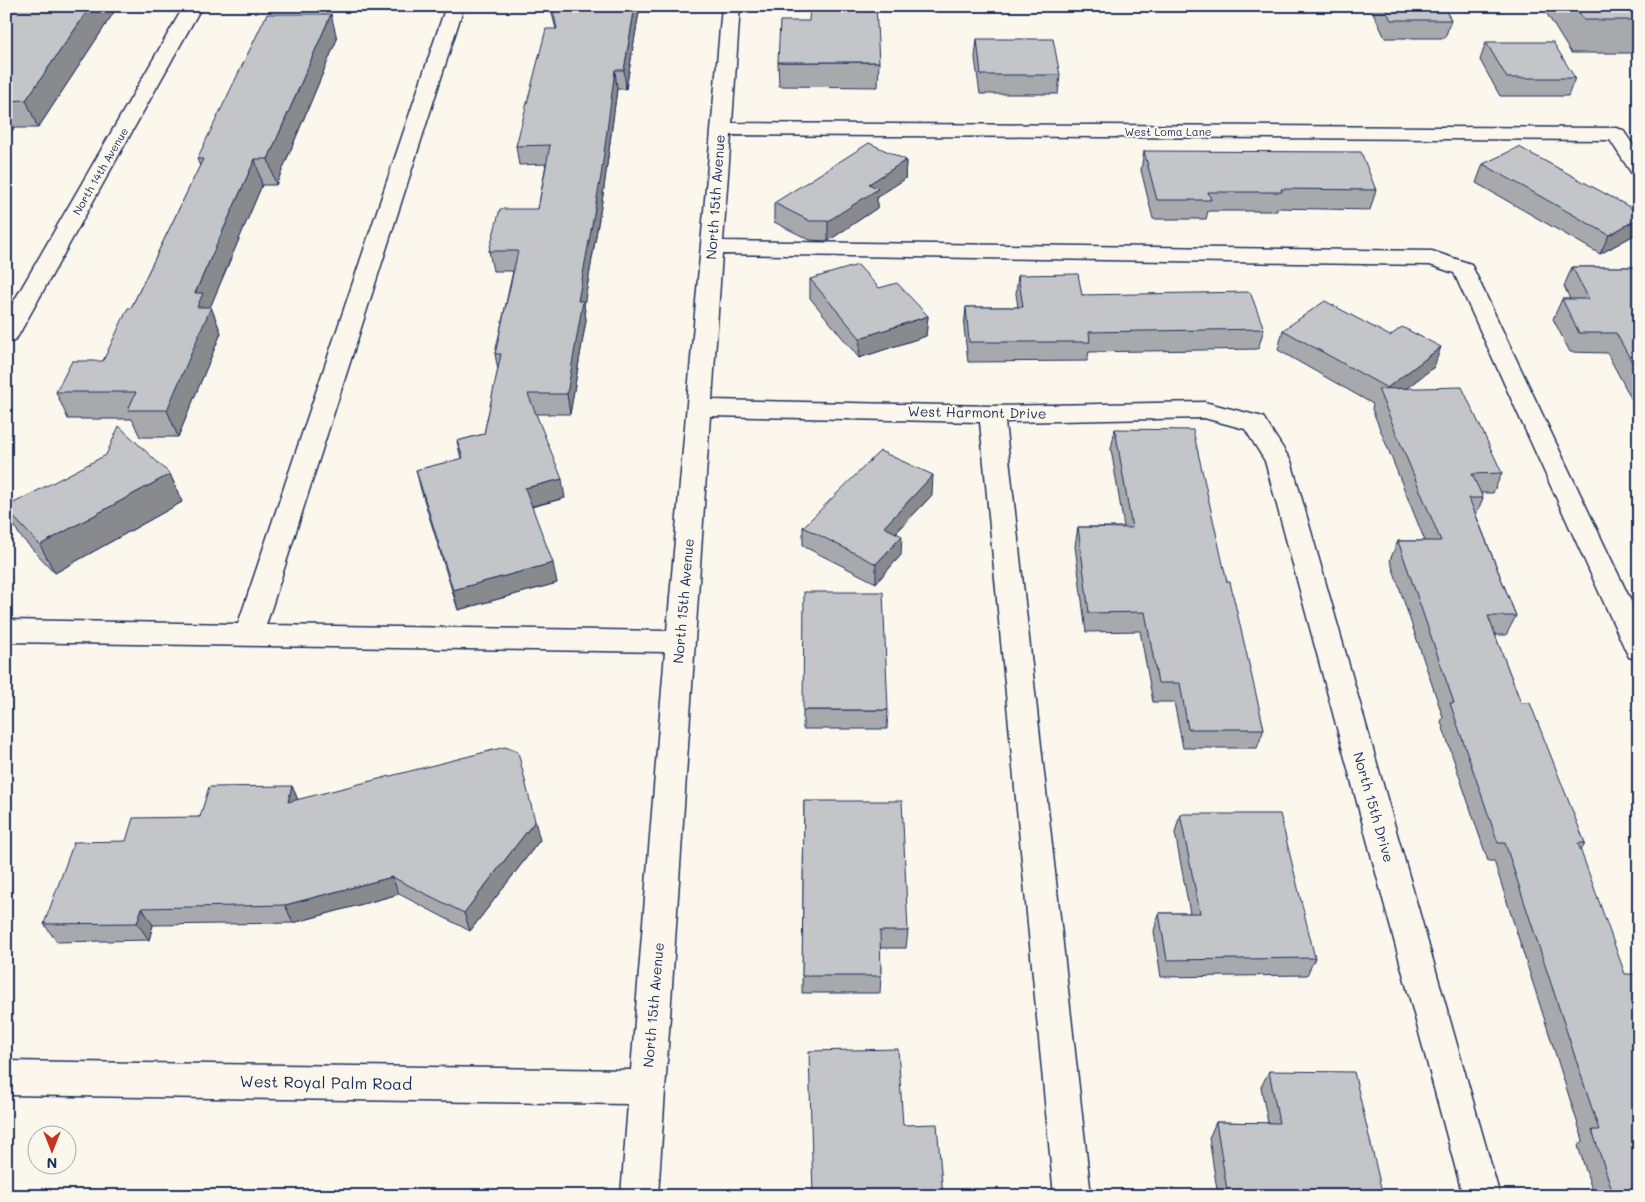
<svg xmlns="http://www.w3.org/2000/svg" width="1645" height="1202" viewBox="0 0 1645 1202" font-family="Mali,sans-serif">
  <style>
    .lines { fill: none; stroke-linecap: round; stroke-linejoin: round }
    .minor-casing { stroke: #1b2f5e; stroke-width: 3 }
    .minor { fill: #fbf7ec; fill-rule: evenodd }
    .wall { fill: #a8a9ad; stroke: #1b2f5e }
    .shaded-wall { fill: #888a8d; stroke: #1b2f5e }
    .building { fill: #c3c5c9; stroke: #1b2f5e }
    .labels { text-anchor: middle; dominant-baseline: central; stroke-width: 4; stroke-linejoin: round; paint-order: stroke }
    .far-street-label { font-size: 11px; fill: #1b2f5e; stroke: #fbf7ec }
    .street-label { font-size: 14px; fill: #1b2f5e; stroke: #fbf7ec }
    .near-street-label { font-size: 16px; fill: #1b2f5e; stroke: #fbf7ec }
  </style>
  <rect width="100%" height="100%" fill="#fbf7ec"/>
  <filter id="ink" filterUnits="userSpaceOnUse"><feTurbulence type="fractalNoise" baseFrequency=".02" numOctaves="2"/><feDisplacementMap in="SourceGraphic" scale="10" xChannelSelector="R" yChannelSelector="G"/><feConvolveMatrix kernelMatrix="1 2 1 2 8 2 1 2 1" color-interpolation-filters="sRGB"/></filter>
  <g filter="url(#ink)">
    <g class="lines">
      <defs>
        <g id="minor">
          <polygon points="184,6 202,6 18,336 14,341 6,343 6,315"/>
          <polygon points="446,6 464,6 266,625 667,631 722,6 740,6 732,123 1616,128 1623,130 1639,154 1639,176 1632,174 1610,140 731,135 723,241 1432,251 1471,264 1639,618 1639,660 1629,657 1625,649 1454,273 1430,265 722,254 712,400 992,406 1204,402 1263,417 1291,461 1500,1196 1463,1196 1265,461 1245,429 1204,418 1005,422 1091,1196 1054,1196 980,422 710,416 658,1196 621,1196 628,1104 6,1095 6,1061 631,1070 665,652 6,642 6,620 238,624"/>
        </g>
      </defs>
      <use href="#minor" class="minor-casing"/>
      <use href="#minor" class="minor"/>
    </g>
    <g class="wall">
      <polygon points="6,6 118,6 38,128 14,128 6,140"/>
      <polygon points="550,6 640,6 626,89 617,89 603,195 584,305 586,320 570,414 536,414 565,498 532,507 557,583 458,610 421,490 416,470 461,459 457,441 484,434 498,370 495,354 513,271 493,271 489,251 538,209 546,164 519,165 516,146 556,29"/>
      <polygon points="1370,6 1443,6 1451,20 1445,38 1385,38"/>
      <polygon points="1542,6 1639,6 1639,53 1571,53"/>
      <polygon points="337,39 276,185 262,185 210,307 211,307 221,333 178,437 140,437 132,419 68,419 56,392 103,361 131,308 200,166 197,159"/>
      <polygon points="977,39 1060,75 1058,94 980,94 975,58"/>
      <polygon points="1486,42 1575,78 1568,96 1500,96 1480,60"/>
      <polygon points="778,62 879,62 878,87 779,86"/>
      <polygon points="1144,151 1376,190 1370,210 1277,208 1277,211 1208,211 1206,219 1153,219 1141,170"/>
      <polygon points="906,160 905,179 877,197 877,208 828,241 810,240 774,222 774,203"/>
      <polygon points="1483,164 1636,234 1600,254 1476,183"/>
      <polygon points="1572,267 1639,267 1639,413 1607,353 1570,352 1553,319 1562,299 1570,299 1564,286"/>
      <polygon points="1018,275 1082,295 1264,329 1258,349 1089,352 1087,361 968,362 964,327 966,307 1018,307 1016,294"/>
      <polygon points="810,279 879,288 928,316 926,336 859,358 810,298"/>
      <polygon points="1283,330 1434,367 1405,389 1502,473 1493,493 1481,493 1483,498 1476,515 1516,616 1506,635 1495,635 1521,703 1585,843 1580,851 1639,1196 1594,1196 1578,1146 1583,1140 1494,861 1488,861 1441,722 1443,717 1390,560 1398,541 1425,541 1372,409 1373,404 1278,350"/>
      <polygon points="1115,429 1227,582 1264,729 1257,748 1183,748 1174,702 1153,702 1140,631 1086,632 1075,546 1078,527 1124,527 1111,449"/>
      <polygon points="170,474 182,502 55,573 20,536 6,510 6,507"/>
      <polygon points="932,495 896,533 901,555 876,583 803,546 803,527"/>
      <polygon points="803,710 888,710 887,729 803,729"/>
      <polygon points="292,786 298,800 540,840 470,931 399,894 293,923 153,925 149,940 57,942 44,924 126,841"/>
      <polygon points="804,801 908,931 906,948 880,948 881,976 880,993 802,993"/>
      <polygon points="1180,814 1315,958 1307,975 1161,977 1154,931 1159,913 1190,913 1175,833"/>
      <polygon points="1269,1071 1383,1196 1218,1196 1209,1138 1216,1122 1268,1123 1261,1087"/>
    </g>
    <g class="shaded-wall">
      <polygon points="91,6 118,6 38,128 26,100"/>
      <polygon points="635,6 640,6 626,89 624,70"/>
      <polygon points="331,14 337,39 276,185 268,159"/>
      <polygon points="615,70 617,89 603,195 584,305 586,320 570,414 567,394 578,301"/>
      <polygon points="6,110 14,128 6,140"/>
      <polygon points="255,159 262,185 209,310 211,307 221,333 178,437 167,410 197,307 195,293"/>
      <polygon points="906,160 905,179 877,197 877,208 828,241 828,221 869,184"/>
      <polygon points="1639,218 1639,228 1636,234 1600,254 1609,235"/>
      <polygon points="928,316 926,336 859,358 860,338"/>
      <polygon points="1441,347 1434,367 1385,405 1387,388"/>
      <polygon points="170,474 182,502 55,573 40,545"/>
      <polygon points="933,475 932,495 883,546 884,527"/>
      <polygon points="562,479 565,498 528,507 525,488"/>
      <polygon points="902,536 901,555 876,583 876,564"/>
      <polygon points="553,563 557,583 458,610 453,590"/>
      <polygon points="292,786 300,805 288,802"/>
      <polygon points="535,821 540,840 470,931 464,913"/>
      <polygon points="392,877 399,894 293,923 285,905"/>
      <polygon points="142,908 153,925 149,940 137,923"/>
    </g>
    <g class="building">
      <polygon points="6,6 91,6 26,100 6,101"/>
      <polygon points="552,6 635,6 624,70 615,70 601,176 578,301 583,301 567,394 528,394 562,479 525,488 553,563 453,590 416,470 463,458 457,441 484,434 501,354 495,354 518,251 489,251 500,209 538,209 550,145 516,146 546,29 557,29"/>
      <polygon points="810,6 876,6 879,62 778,62 780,21 809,21"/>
      <polygon points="1384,6 1443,6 1451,20 1391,20"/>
      <polygon points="1575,6 1639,6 1639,20 1584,20"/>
      <polygon points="267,14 331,14 268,159 255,159 195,293 203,293 197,307 211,307 167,410 128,410 136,392 56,392 72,361 103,361 128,308 131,308 203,159 197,159"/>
      <polygon points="977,39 1053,39 1060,75 981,75"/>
      <polygon points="1486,42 1553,42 1575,78 1507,78"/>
      <polygon points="869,143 906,160 869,184 878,189 828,221 810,221 774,203"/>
      <polygon points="1519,147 1639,212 1639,218 1609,235 1483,164"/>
      <polygon points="1144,151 1361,152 1376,190 1281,189 1282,192 1208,192 1211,200 1157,200"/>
      <polygon points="858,265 879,288 897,283 928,316 860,338 810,279"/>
      <polygon points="1572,267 1639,267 1639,375 1616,333 1579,333 1562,299 1589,299"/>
      <polygon points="1078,274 1082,295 1250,292 1264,329 1089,332 1090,342 969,342 966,307 1023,307 1018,275"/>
      <polygon points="1325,301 1390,336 1402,327 1441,347 1387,388 1283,330"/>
      <polygon points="1462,387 1502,473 1472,474 1483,498 1469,498 1516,616 1488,616 1521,703 1530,703 1585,843 1578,843 1625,974 1639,974 1639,1196 1614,1196 1592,1130 1599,1130 1505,843 1498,843 1450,703 1454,703 1398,541 1441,541 1378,389"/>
      <polygon points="119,426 170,474 40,545 6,509 6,507 106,455"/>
      <polygon points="1115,429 1193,430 1227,582 1230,582 1264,729 1188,729 1180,683 1158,683 1145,612 1089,613 1078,527 1132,528"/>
      <polygon points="880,451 933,475 884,527 902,536 876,564 803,527"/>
      <polygon points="804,592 883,592 888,710 803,710"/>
      <polygon points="505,747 518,752 535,821 464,913 392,877 285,905 142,908 137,923 44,924 74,842 126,841 133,818 200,817 209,787 292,786 288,802"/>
      <polygon points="804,801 902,801 908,931 880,931 881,976 802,976"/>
      <polygon points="1180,814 1280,814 1315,958 1167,960 1159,913 1200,913"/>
      <polygon points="898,1049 903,1125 937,1124 943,1196 813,1196 809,1051"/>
      <polygon points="1269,1071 1354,1072 1383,1196 1228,1196 1216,1122 1279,1123"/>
    </g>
  </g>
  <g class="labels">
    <g class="far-street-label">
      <text x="1168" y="131">West Loma Lane</text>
      <text transform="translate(100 171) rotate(-60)">North 14th Avenue</text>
    </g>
    <g class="street-label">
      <text transform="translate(715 197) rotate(-86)">North 15th Avenue</text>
      <text transform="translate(977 412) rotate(1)">West Harmont Drive</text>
      <text transform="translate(683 601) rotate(-85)">North 15th Avenue</text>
      <text transform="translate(1374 807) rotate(74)">North 15th Drive</text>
      <text transform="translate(653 1005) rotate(-85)">North 15th Avenue</text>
    </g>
    <g class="near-street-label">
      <text transform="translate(326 1082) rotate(1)">West Royal Palm Road</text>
    </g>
  </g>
  <rect width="1645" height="1202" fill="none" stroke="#fbf7ec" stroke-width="25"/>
  <rect x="12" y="12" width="1620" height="1177" fill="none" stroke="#1b2f5e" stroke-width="2" filter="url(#ink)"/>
  <g transform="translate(52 1150) rotate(180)"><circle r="24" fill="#fbf7ec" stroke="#a1a7b3"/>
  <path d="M0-4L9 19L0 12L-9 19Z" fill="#c8321e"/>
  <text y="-8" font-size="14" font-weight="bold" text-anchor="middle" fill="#1b2f5e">N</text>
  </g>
</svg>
